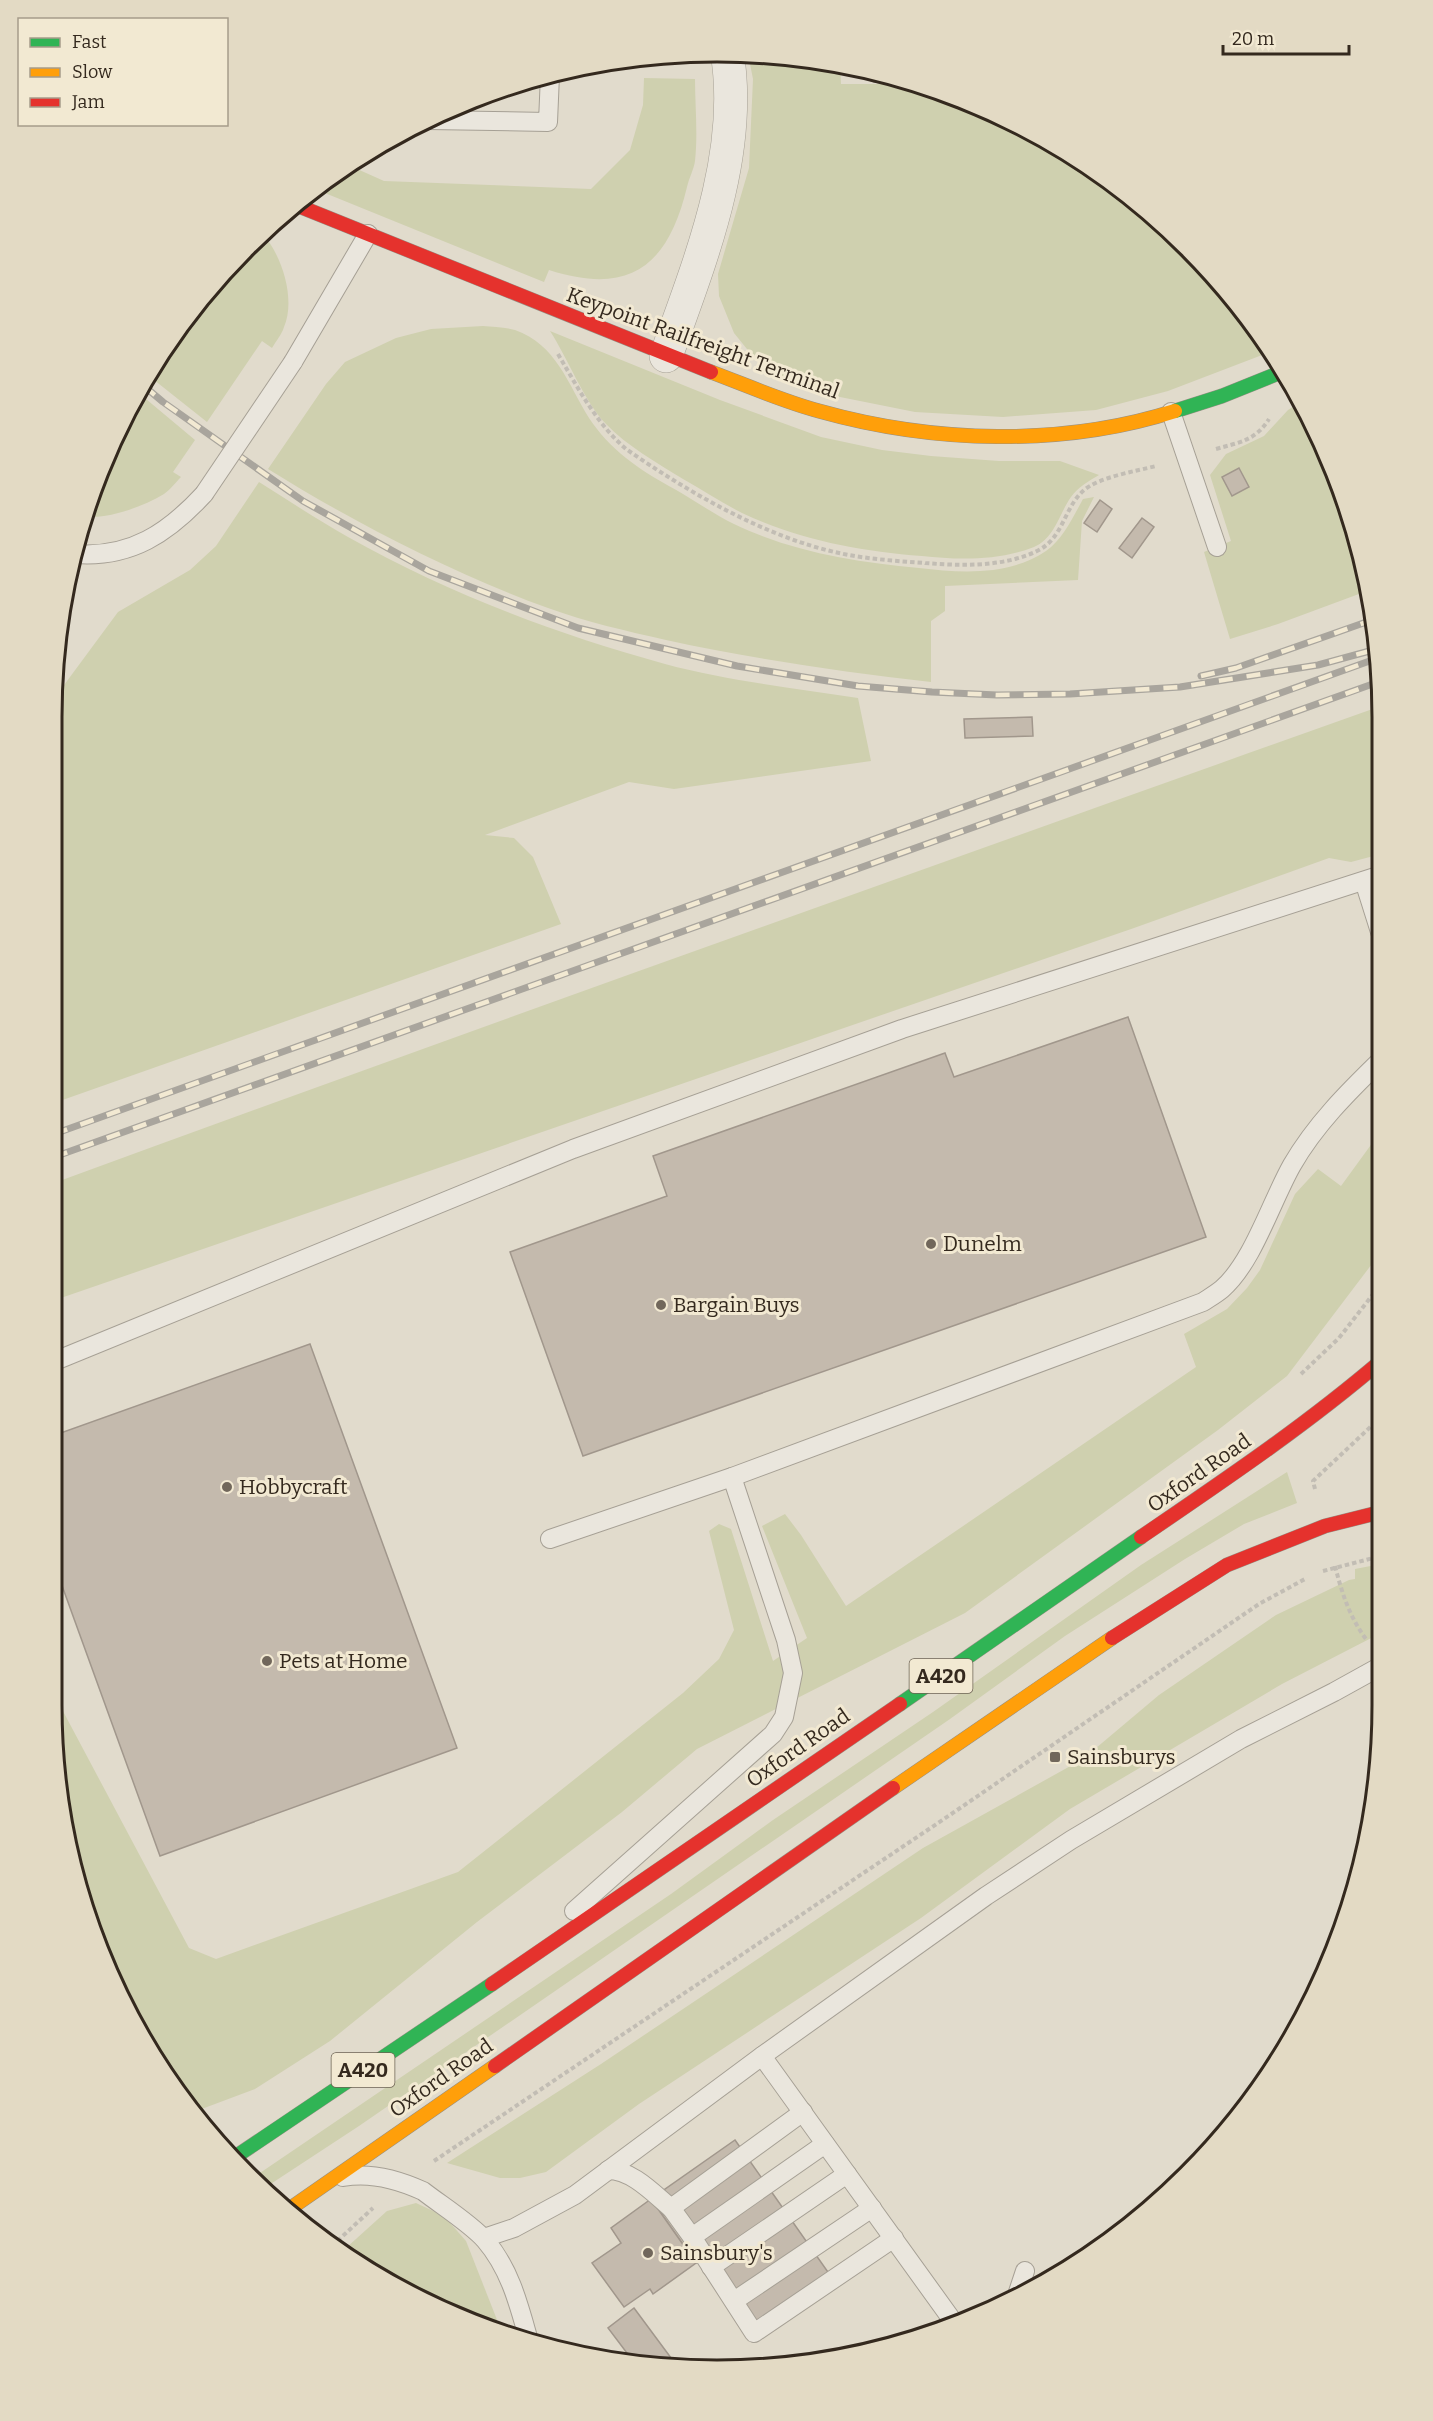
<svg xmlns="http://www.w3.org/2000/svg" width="1433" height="2421" viewBox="0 0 1433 2421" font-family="Bitter,serif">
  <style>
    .green { fill: #cfd0af; fill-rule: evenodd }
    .building { fill: #c4baad; stroke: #a1978c; stroke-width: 1.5 }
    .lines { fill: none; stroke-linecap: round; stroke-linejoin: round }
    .lane-casing { stroke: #a6a095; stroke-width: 20 }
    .street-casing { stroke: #a6a095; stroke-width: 34 }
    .fast-casing { stroke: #969085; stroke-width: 15 }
    .slow-casing { stroke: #969085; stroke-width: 15 }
    .jam-casing { stroke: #969085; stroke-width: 15 }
    .path { stroke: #c2bdb4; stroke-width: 4; stroke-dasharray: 4.5 3; stroke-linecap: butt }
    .lane { stroke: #eae6dd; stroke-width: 18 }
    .street { stroke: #eae6dd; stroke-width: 33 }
    .fast { stroke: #30b455; stroke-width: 14 }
    .slow { stroke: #ff9f0a; stroke-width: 14 }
    .jam { stroke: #e5322d; stroke-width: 14 }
    .rail-casing { stroke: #a9a59d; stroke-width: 7 }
    .rail { stroke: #f2e9d2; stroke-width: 4.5; stroke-dasharray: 14; stroke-linecap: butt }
    .lane-bridge-casing { stroke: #a6a095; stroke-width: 20; stroke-linecap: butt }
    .lane-bridge { stroke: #eae6dd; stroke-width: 18 }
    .poi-dot { fill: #71675b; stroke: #f2e9d2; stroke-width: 2 }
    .labels { text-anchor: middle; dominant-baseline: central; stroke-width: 6; stroke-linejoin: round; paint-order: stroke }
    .shield { fill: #f2e9d2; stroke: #6d6354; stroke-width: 1.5 }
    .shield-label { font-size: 20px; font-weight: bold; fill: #34291e }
    .street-label { font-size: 21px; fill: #34291e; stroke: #f2e9d2 }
    .poi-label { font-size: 21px; fill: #34291e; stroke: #f2e9d2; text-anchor: start }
    .rim { fill: none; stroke: #34291e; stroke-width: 3 }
  </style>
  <rect width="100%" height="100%" fill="#e1dbcc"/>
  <g class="green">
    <polygon points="748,54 840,63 841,84 912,84 971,102 1087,163 1217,277 1270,352 1168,391 1096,410 1003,417 915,412 830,395 773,373 751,354 734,333 719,296 718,274 749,168 753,79"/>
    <path d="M 644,78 L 695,79 C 695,105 698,134 695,161 C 694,169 689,178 687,187 C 668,266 630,296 549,270 L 544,282 L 315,189 L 346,164 L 384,181 L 591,189 L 630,150 L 643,105 Z"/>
    <path d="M 262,233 C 282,255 296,299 284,327 C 282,334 276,341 272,348 L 262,341 L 207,422 L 149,376 L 163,346 L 246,246 Z"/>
    <path d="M 483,326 C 493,327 505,327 515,330 C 556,344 568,384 589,418 C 598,432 612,447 626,458 C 643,472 664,483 683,494 C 700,504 717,516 734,524 C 792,552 855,562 919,568 C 962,573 1009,576 1046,551 C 1063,539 1073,517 1083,499 L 1094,497 L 1082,521 L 1078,580 L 945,586 L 945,611 L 931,621 L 931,682 C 842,672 754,659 666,640 C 626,631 587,622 548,608 C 454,574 353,522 268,469 L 326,384 L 345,362 L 396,338 L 431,329 Z"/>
    <path d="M 550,331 L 720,400 L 821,437 L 882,450 L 931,456 L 999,461 L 1060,461 L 1099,475 C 1089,481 1078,487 1071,497 C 1059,514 1055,538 1034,547 C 999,561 958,560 922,556 C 859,551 800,540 742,513 C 722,503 703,490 683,479 C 657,463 627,446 606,424 C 585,403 567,357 550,331 Z"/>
    <path d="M 140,394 L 195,440 L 173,472 L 181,477 C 175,483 170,490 164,494 C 142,507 109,519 83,517 L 86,502 Z"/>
    <path d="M 1301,402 L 1359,544 L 1367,591 L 1278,624 L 1230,639 L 1204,552 L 1231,541 L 1210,475 L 1226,454 L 1264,436 L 1288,410 ZM 1239,468 L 1249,487 L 1232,496 L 1222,477 Z"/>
    <path d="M 259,482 C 289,501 318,520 348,537 C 448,593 555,634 665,664 C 728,681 794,688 858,698 L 871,761 L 674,789 L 629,782 L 485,835 L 514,838 L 533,857 L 561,924 L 54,1103 L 53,700 L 118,612 L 190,570 L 216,546 Z"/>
    <path d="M 1381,706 L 1381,854 L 1351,862 L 1329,858 L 1134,928 L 55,1300 L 54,1183 C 496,1021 938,864 1381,706 Z"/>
    <path d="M 1381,1131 L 1381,1252 L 1287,1376 L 1218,1430 L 965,1613 L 697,1749 L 622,1812 L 477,1922 L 330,2041 L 255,2089 L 191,2113 C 186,2106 184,2101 183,2092 L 92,1933 L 86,1918 L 57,1792 L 56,1698 L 189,1948 L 216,1959 L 458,1872 L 683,1693 L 719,1659 L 734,1630 L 709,1531 L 719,1524 L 731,1529 L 773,1661 L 807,1638 L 762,1526 L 785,1514 L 801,1535 L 846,1606 L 1196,1367 L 1184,1334 L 1227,1309 L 1247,1288 L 1260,1270 L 1295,1194 L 1318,1169 L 1341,1186 Z"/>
    <polygon points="1287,1472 1297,1503 1244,1524 1185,1559 1065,1636 950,1719 359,2126 263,2189 251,2179 671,1894 773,1820 933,1712 1141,1565"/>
    <polygon points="1381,1564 1381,1633 1282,1684 1070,1809 921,1918 639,2104 546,2172 520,2178 500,2178 447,2163 601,2064 923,1848 1083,1759 1159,1695 1276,1615 1349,1580 1355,1579 1355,1569"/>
    <polygon points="416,2203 444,2216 466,2241 503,2335 342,2254 346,2248 387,2211"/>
  </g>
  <g class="building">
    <polygon points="854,66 896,79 884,83 874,82 865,78"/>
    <polygon points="1239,468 1249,487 1232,496 1222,477"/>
    <polygon points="1100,500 1112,509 1097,532 1084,523"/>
    <polygon points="1142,518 1154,527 1132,558 1119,548"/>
    <polygon points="1032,717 1033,736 965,738 964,719"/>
    <polygon points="1128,1017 1206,1237 583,1456 510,1252 667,1196 653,1156 945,1053 954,1077"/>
    <polygon points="310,1344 457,1748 160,1856 56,1569 55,1435"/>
    <polygon points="735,2140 835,2282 756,2338 699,2258 696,2263 651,2199"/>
    <polygon points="651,2199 696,2263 653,2294 650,2289 624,2307 592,2263 621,2243 611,2228"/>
    <polygon points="634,2308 677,2366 675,2367 636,2365 608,2328"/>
  </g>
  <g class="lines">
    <defs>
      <g id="lane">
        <polyline points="428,120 548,122 550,75"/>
        <polyline points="293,362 368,234"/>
        <polyline points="1171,412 1217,547"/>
        <path d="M 76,554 C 131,558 168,533 204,494"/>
        <polyline points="1364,881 1381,935"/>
        <polyline points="55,1361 573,1149 902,1029 1381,875"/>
        <path d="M 550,1539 L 732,1477 L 1203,1302 C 1209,1298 1216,1294 1222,1289 C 1253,1262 1271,1202 1292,1165 C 1315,1125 1348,1092 1381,1060"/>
        <polyline points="574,1911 773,1734 784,1717 793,1673 786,1640 732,1477"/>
        <polyline points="762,2056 955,2324"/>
        <path d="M 608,2170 C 632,2170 653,2193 671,2208 L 803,2112"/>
        <path d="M 343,2177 C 370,2172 399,2180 423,2191 C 441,2205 471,2224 485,2240 C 510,2269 519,2305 529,2341"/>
        <polyline points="671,2208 692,2237 825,2144"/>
        <polyline points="692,2237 754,2333 894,2238"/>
        <polyline points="484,2238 514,2228 575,2195 762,2056 986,1896 1071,1840 1241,1739 1334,1692 1381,1666"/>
        <polyline points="711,2267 847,2174"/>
        <polyline points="1016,2298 1025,2271"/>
        <polyline points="734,2301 872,2208"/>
      </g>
      <path id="street" d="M 666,356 C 700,261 744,154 727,52"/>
      <g id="fast">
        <polyline points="1175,411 1222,396 1284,371"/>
        <polyline points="900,1704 1141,1537"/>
        <polyline points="232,2159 492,1984"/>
      </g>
      <g id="slow">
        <path d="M 711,372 C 746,385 782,401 819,411 C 933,443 1062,447 1175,411"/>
        <polyline points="893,1788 1112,1638"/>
        <polyline points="288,2210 495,2066"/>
      </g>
      <g id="jam">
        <polyline points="296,205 711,372"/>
        <path d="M 1141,1537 C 1223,1481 1305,1426 1381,1361"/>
        <polyline points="1112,1638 1227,1565 1325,1526 1381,1512"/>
        <polyline points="492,1984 900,1704"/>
        <polyline points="495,2066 893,1788"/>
      </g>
    </defs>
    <use href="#lane" class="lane-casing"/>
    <use href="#street" class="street-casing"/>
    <use href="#fast" class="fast-casing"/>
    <use href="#slow" class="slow-casing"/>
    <use href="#jam" class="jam-casing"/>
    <g class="path">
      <path d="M 558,354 C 578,388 596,423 626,449 C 688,492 765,537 839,553 C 866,559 896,561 925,563 C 961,566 1004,567 1037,551 C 1063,539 1064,508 1083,491 C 1098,477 1137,471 1156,466"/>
      <path d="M 1216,449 C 1240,442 1255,441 1269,419"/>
      <polyline points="1301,1374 1339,1338 1381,1284"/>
      <polyline points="1315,1489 1313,1481 1381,1417"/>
      <path d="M 1335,1566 C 1342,1593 1349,1616 1366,1639"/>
      <polyline points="1323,1571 1381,1556"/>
      <polyline points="434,2161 944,1819 1259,1604 1305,1579"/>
      <polyline points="332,2246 373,2208"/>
    </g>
    <use href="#lane" class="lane"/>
    <use href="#street" class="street"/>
    <use href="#fast" class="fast"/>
    <use href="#slow" class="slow"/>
    <use href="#jam" class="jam"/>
    <defs>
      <g id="rail">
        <polyline points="144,386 163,402 303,501 429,571 578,628 737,666 858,686 932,692 997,695 1070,694 1180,687 1318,665 1377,649"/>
        <polyline points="1201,676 1236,668 1372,620"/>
        <polyline points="54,1134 1378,658"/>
        <polyline points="54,1157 1381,681"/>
      </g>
    </defs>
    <use href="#rail" class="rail-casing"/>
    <use href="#rail" class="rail"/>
    <defs>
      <polyline id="lane-bridge" points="204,494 293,362"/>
    </defs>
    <use href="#lane-bridge" class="lane-bridge-casing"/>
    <use href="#lane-bridge" class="lane-bridge"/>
  </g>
  <g class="poi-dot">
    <circle cx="931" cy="1244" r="6"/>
    <circle cx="661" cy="1305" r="6"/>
    <circle cx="227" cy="1487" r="6"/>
    <circle cx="267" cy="1661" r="6"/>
    <rect x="1049" y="1751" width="12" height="12" rx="3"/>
    <circle cx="648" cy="2253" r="6"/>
  </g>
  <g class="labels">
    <g class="shield">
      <rect x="909.5" y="1659" width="63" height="34" rx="4.5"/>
      <rect x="331.5" y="2053" width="63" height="34" rx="4.5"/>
    </g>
    <g class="shield-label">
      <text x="941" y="1676">A420</text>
      <text x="363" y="2070">A420</text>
    </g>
    <g class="street-label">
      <text transform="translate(703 343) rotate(20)">Keypoint Railfreight Terminal</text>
      <text transform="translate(1199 1473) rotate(-35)">Oxford Road</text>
      <text transform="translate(798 1748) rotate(-35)">Oxford Road</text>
      <text transform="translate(441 2078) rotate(-35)">Oxford Road</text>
    </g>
    <g class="poi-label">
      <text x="943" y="1244">Dunelm</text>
      <text x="673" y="1305">Bargain Buys</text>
      <text x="239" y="1487">Hobbycraft</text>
      <text x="279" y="1661">Pets at Home</text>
      <text x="1067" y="1757">Sainsburys</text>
      <text x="660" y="2253">Sainsbury's</text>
    </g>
  </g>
  <path d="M0 0H1433V2421H0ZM717 62H717A655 655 0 0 1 1372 717V1705A655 655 0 0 1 717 2360H717A655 655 0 0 1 62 1705V717A655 655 0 0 1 717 62Z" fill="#e3dac4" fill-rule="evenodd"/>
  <path class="rim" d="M717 62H717A655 655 0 0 1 1372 717V1705A655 655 0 0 1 717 2360H717A655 655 0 0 1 62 1705V717A655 655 0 0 1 717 62Z"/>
  <rect x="18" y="18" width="210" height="108" fill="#f2e9d2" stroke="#a69c8a" stroke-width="1.5"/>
  <rect x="30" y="38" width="30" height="9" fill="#30b455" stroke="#a69c8a" stroke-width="1.5"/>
  <text x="72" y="48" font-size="18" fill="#34291e">Fast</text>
  <rect x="30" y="68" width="30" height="9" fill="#ff9f0a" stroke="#a69c8a" stroke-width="1.5"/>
  <text x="72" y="78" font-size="18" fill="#34291e">Slow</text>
  <rect x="30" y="98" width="30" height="9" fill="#e5322d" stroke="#a69c8a" stroke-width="1.5"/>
  <text x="72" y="108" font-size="18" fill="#34291e">Jam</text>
  <path d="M1223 45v9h126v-9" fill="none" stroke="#34291e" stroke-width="3"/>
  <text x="1232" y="45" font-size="18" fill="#34291e" stroke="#f2e9d2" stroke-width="4.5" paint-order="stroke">20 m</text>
</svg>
